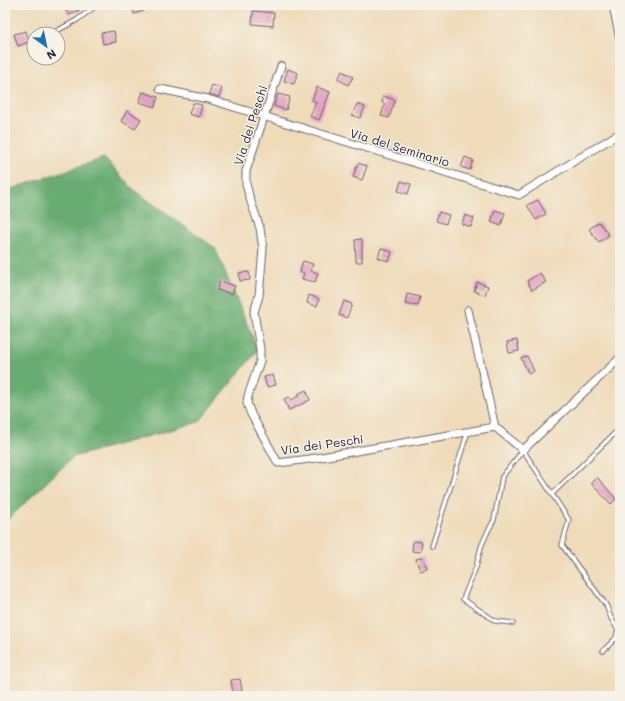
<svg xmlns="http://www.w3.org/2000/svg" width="625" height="701" viewBox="0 0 625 701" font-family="Mali,sans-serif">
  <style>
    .forest { fill: #68ac71; stroke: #456756 }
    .building { fill: #e2a1c2 }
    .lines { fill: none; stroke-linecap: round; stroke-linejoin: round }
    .lane-casing { stroke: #6a6367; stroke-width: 5.5 }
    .street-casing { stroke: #6a6367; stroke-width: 9 }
    .lane { stroke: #fff; stroke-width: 3.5 }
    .street { stroke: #fff; stroke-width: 7 }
    .labels { text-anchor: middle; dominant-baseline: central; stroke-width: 3; stroke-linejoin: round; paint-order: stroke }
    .street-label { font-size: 12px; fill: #22223b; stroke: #f7f3e8 }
  </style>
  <rect width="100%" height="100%" fill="#f7f3e8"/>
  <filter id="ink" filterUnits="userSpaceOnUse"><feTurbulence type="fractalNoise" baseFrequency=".025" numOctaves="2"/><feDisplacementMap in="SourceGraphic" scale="8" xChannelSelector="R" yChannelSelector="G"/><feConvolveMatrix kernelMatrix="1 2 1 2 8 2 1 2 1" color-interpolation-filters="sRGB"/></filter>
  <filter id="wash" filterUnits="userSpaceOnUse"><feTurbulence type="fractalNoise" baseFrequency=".012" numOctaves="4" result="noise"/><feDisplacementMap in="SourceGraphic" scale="16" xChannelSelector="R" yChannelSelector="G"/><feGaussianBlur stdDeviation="0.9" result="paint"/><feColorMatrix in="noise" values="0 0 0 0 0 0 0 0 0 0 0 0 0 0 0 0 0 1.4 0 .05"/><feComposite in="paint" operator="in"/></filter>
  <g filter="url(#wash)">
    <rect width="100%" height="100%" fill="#efdbba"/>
    <polygon class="forest" points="104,158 135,191 215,248 258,350 199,422 73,457 5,522 5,191"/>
    <g id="blocks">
      <g class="building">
        <polygon points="64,5 78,5 80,10 68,15"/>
        <polygon points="131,5 142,5 144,11 134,14"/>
        <polygon points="253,11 274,13 273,26 252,24"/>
        <polygon points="26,31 29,42 18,46 14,34"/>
        <polygon points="114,31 116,42 103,44 101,33"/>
        <polygon points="288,69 298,73 294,84 284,81"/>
        <polygon points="342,71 353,77 348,85 338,79"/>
        <polygon points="212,85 222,88 219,97 209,94"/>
        <polygon points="317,87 330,92 319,120 310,116 316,102 312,100"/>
        <polygon points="143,92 158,97 155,107 139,102"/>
        <polygon points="278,94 290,97 286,110 274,106"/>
        <polygon points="383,96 395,100 389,118 381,116 385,104 382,103"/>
        <polygon points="193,103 202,105 199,117 189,114"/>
        <polygon points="357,104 365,107 360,118 352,115"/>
        <polygon points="127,111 141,119 135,129 121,121"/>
        <polygon points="465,157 473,160 470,170 461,167"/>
        <polygon points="358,163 367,166 362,180 353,177"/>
        <polygon points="401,181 411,184 408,194 398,191"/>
        <polygon points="538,200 546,214 536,220 527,205"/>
        <polygon points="495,210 505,213 501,226 491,222"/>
        <polygon points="439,212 449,215 446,224 436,221"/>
        <polygon points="465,215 474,218 471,227 462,224"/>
        <polygon points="599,222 609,235 599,242 589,229"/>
        <polygon points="362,239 362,262 356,262 355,240"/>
        <polygon points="381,248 392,252 389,261 378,258"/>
        <polygon points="303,261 313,264 311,271 318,273 315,282 302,279 304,273 300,272"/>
        <polygon points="249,272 250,280 240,281 239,273"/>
        <polygon points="540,273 546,282 532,290 527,281"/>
        <polygon points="220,281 235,286 232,294 217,290"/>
        <polygon points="477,282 488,286 485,295 474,291"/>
        <polygon points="407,294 420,297 418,306 405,304"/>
        <polygon points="309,295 319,299 317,306 307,303"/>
        <polygon points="344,301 352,304 347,318 339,315"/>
        <polygon points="517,340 519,351 509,353 507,342"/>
        <polygon points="527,356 534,371 529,374 521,358"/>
        <polygon points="273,375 276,385 267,387 264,377"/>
        <polygon points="306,390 310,400 289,410 284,399 289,397 291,400 299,396 298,394"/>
        <polygon points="597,477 616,499 611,504 591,483"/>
        <polygon points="413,541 422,542 420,552 412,551"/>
        <polygon points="423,557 427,569 420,571 416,559"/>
        <polygon points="240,679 242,691 233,693 231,680"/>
      </g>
    </g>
  </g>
  <g filter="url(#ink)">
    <use href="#blocks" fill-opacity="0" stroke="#6a6367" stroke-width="1"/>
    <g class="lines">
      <defs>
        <g id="lane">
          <polyline points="51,34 77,20 93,8 98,5"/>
          <polyline points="552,494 620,428"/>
          <polyline points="432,546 468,431"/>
          <polyline points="513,623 495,621 463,599 476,567 481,547 487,533 494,520 502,477 523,450 569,520 562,545 606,605 611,618 618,630 620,629"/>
          <polyline points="603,651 616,638 618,630"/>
        </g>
        <g id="street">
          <polyline points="613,5 620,39"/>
          <polyline points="281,66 246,171 246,184 250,199 260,228 263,249 259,296 254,312 260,349 260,361 248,396 247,403 251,414 278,463 310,459 495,427 523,450 620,358"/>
          <polyline points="160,89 208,99 519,195 620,133"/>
          <polyline points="468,310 495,427"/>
        </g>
      </defs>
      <use href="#lane" class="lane-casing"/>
      <use href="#street" class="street-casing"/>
      <use href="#lane" class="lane"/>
      <use href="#street" class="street"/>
    </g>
  </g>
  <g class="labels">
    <g class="street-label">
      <text transform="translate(250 125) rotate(-72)">Via dei Peschi</text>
      <text transform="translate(400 147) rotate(17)">Via del Seminario</text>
      <text transform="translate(322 444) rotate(-8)">Via dei Peschi</text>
    </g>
  </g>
  <rect width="625" height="701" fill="none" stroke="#f7f3e8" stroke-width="20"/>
  <g transform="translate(46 46) rotate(147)"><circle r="19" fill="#f7f3e8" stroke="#a29fa3"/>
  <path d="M0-3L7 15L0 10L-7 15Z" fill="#1f6fb2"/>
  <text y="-6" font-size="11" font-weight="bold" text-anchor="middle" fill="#22223b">N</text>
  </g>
</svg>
